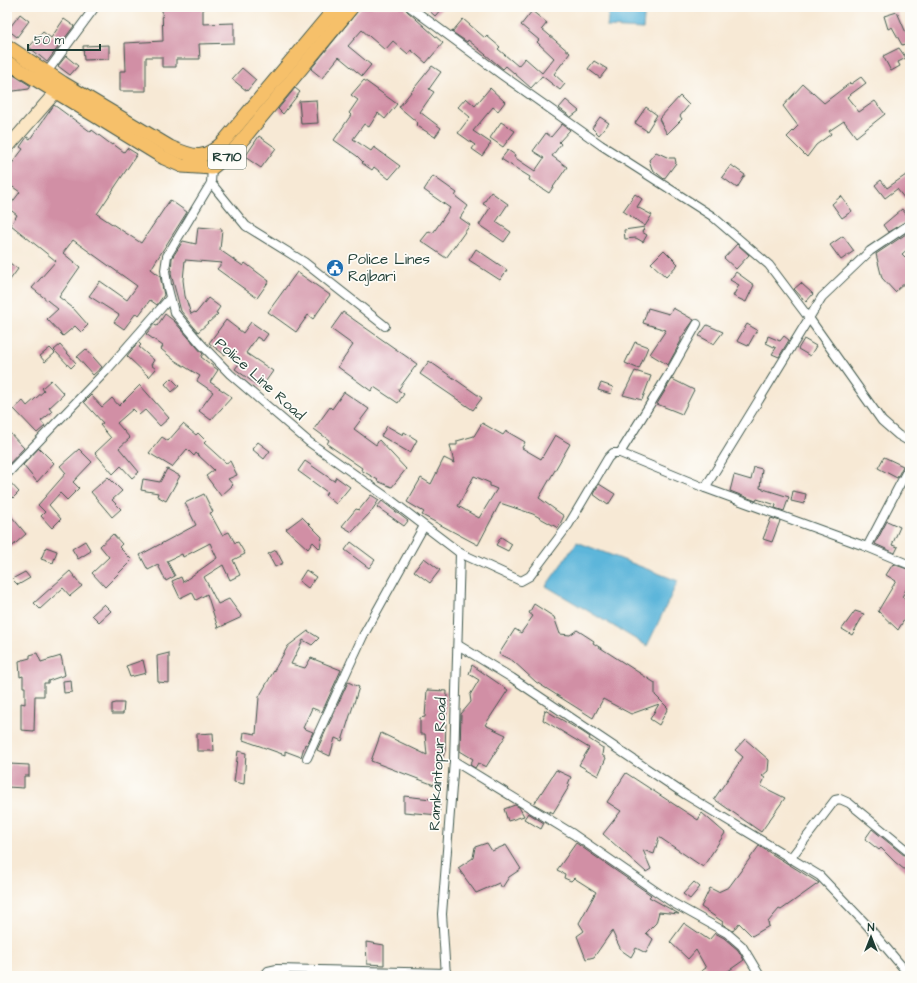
<svg xmlns="http://www.w3.org/2000/svg" width="917" height="983" viewBox="0 0 917 983" font-family="'Architects Daughter',sans-serif">
  <style>
    .water { fill: #5db6da; stroke: #3e7a87 }
    .building { fill: #d18fa5; fill-rule: evenodd }
    .lines { fill: none; stroke-linecap: round; stroke-linejoin: round }
    .street-casing { stroke: #3f574c; stroke-width: 10 }
    .secondary-casing { stroke: #3f574c; stroke-width: 14 }
    .primary-casing { stroke: #3f574c; stroke-width: 15 }
    .street { stroke: #fff; stroke-width: 8 }
    .secondary { stroke: #fbe6c4; stroke-width: 12 }
    .primary { stroke: #f6c06b; stroke-width: 13 }
    .labels { text-anchor: middle; dominant-baseline: central; stroke-width: 3.5; stroke-linejoin: round; paint-order: stroke }
    .shield { fill: #fdfcf7; stroke: #62766e; stroke-width: 1 }
    .shield-label { font-size: 14px; font-weight: bold; fill: #1f3d34 }
    .poi-label { font-size: 15px; fill: #1f3d34; stroke: #fdfcf7; text-anchor: start }
    .street-label { font-size: 15px; fill: #1f3d34; stroke: #fdfcf7 }
  </style>
  <rect width="100%" height="100%" fill="#fdfcf7"/>
  <filter id="ink" filterUnits="userSpaceOnUse"><feTurbulence type="fractalNoise" baseFrequency=".025" numOctaves="2"/><feDisplacementMap in="SourceGraphic" scale="8" xChannelSelector="R" yChannelSelector="G"/><feConvolveMatrix kernelMatrix="1 2 1 2 8 2 1 2 1" color-interpolation-filters="sRGB"/></filter>
  <filter id="wash" filterUnits="userSpaceOnUse"><feTurbulence type="fractalNoise" baseFrequency=".012" numOctaves="4" result="noise"/><feDisplacementMap in="SourceGraphic" scale="16" xChannelSelector="R" yChannelSelector="G"/><feGaussianBlur stdDeviation="0.9" result="paint"/><feColorMatrix in="noise" values="0 0 0 0 0 0 0 0 0 0 0 0 0 0 0 0 0 1.4 0 .05"/><feComposite in="paint" operator="in"/></filter>
  <g filter="url(#wash)">
    <rect width="100%" height="100%" fill="#f7e9d5"/>
    <g class="water">
      <polygon points="609,7 645,7 643,29 607,27"/>
      <polygon points="577,542 678,581 647,646 546,586"/>
    </g>
    <g id="blocks">
      <g class="building">
        <polygon points="162,7 203,7 203,24 234,23 234,43 199,44 200,59 176,59 176,67 162,67 162,57 146,57 146,91 120,91 120,71 126,71 125,43 163,41"/>
        <polygon points="361,7 405,7 407,11 443,43 426,63 411,50 408,54 393,41 385,50 362,30 348,46 371,65 362,76 339,57 322,78 311,69"/>
        <polygon points="425,7 443,7 435,16"/>
        <polygon points="532,11 547,23 542,29 570,53 554,74 565,84 560,90 542,76 531,88 506,66 503,69 468,40 467,42 452,32 463,19 485,38 487,36 500,47 498,49 518,66 525,58 542,73 554,58 537,42 539,40 521,25"/>
        <polygon points="897,12 910,42 902,45 892,27 888,29 884,16"/>
        <polygon points="20,14 29,21 17,37 8,30"/>
        <polygon points="64,19 74,26 47,62 29,47 43,32 51,38"/>
        <polygon points="109,45 109,59 84,60 83,46"/>
        <polygon points="899,48 906,58 898,62 900,66 891,71 883,56"/>
        <polygon points="66,56 78,66 70,75 58,66"/>
        <polygon points="594,61 607,69 600,78 588,69"/>
        <polygon points="432,66 441,72 429,89 434,92 420,112 441,128 435,137 416,125 418,123 399,107"/>
        <polygon points="242,68 256,80 247,91 232,79"/>
        <polygon points="7,71 31,86 29,89 14,91 7,89"/>
        <polygon points="861,77 866,83 847,97 859,112 875,101 885,114 856,137 844,121 829,131 831,134 816,145 807,157 787,137 798,126 783,106 803,84 824,103 850,83 851,84"/>
        <polygon points="364,80 397,104 385,119 378,113 369,127 364,124 353,139 371,151 374,147 400,166 389,179 374,167 372,170 362,163 363,162 357,156 334,140 351,115 349,113 358,100 351,95"/>
        <polygon points="295,88 300,92 283,114 278,109"/>
        <polygon points="490,88 505,102 498,111 493,107 473,131 491,143 482,156 472,149 475,145 458,133 470,117 458,107 466,98 475,106"/>
        <polygon points="680,96 689,105 680,116 682,119 667,134 659,119"/>
        <polygon points="316,100 318,123 301,124 299,101"/>
        <polygon points="566,100 579,111 571,117 559,108"/>
        <polygon points="54,105 91,132 92,130 112,145 113,144 124,152 127,148 137,154 97,214 141,243 170,200 187,212 151,269 160,276 164,295 157,305 150,300 139,315 136,313 124,329 114,322 119,315 89,296 100,281 127,300 137,286 73,240 63,253 80,267 59,297 73,308 88,325 81,332 75,326 63,336 47,319 58,309 32,288 56,261 11,225 17,215 8,208 20,192 7,183 7,170 23,149 20,147 27,137 30,139"/>
        <polygon points="646,107 657,115 647,131 635,123"/>
        <polygon points="600,117 609,123 599,135 592,128"/>
        <polygon points="501,122 515,131 503,147 490,138"/>
        <polygon points="562,124 570,130 559,142 561,144 552,156 567,167 549,193 529,180 530,177 501,159 508,150 515,155 514,157 535,171 544,158 533,151 546,133 551,137"/>
        <polygon points="259,136 276,148 261,168 245,157"/>
        <polygon points="656,152 669,158 675,158 676,163 664,179 652,169 649,160"/>
        <polygon points="731,165 745,175 737,188 722,177"/>
        <polygon points="906,175 910,180 910,195 905,199 897,189 885,198 875,185 881,180 887,188"/>
        <polygon points="433,176 457,193 455,196 468,206 460,218 470,225 446,258 421,241 429,231 433,233 450,208 424,190"/>
        <polygon points="491,192 508,204 496,222 511,232 504,242 479,225 490,208 483,204"/>
        <polygon points="635,194 642,199 637,207 652,215 645,226 623,211"/>
        <polygon points="841,196 852,211 842,218 832,204"/>
        <polygon points="902,209 910,219 888,232 883,225"/>
        <polygon points="198,227 222,229 220,250 243,266 245,263 269,281 257,298 217,269 222,263 185,260 183,280 185,296 191,314 195,312 196,313 208,298 220,307 216,313 218,314 198,332 181,311 171,274 172,258 183,241 196,244"/>
        <polygon points="645,227 642,232 647,235 643,242 636,238 625,239 624,230"/>
        <polygon points="906,234 910,240 910,247 902,254 910,262 910,278 895,292 882,278 876,254"/>
        <polygon points="843,236 854,251 841,260 830,245"/>
        <polygon points="737,244 749,255 736,269 724,258"/>
        <polygon points="476,249 507,270 500,280 469,260"/>
        <polygon points="664,250 678,264 666,277 651,263"/>
        <polygon points="7,261 18,269 7,284"/>
        <polygon points="297,272 330,295 313,319 308,315 296,332 268,312"/>
        <polygon points="736,272 754,285 746,302 733,296 739,285 730,280"/>
        <polygon points="801,283 813,294 806,302 794,289"/>
        <polygon points="648,308 669,314 673,308 694,320 681,338 681,341 668,365 650,354 666,330 643,323"/>
        <polygon points="343,312 417,364 398,390 404,394 398,403 374,387 371,391 338,367 353,345 331,329"/>
        <polygon points="165,314 174,321 203,354 201,357 218,370 210,382 232,397 211,420 199,411 213,392 197,381 200,376 174,360 161,349 163,346 146,334 154,325 157,326"/>
        <polygon points="226,320 243,333 251,322 268,334 263,341 257,337 246,353 273,371 261,388 235,369 241,361 227,351 225,355 209,343"/>
        <polygon points="747,324 757,330 748,346 737,341"/>
        <polygon points="707,325 723,332 714,344 699,336"/>
        <polygon points="768,336 780,341 784,336 789,340 779,357 772,354 776,348 766,343"/>
        <polygon points="804,339 816,346 810,356 798,349"/>
        <polygon points="138,342 141,345 139,347 154,360 151,365 156,369 149,377 127,356"/>
        <polygon points="635,342 648,347 639,369 625,363"/>
        <polygon points="60,345 76,363 71,368 54,350"/>
        <polygon points="50,348 55,353 45,362 40,356"/>
        <polygon points="86,349 102,367 93,375 77,357"/>
        <polygon points="429,361 482,398 473,410 420,374"/>
        <polygon points="635,371 651,376 642,400 623,395"/>
        <polygon points="171,378 179,386 172,392 165,384"/>
        <polygon points="672,379 694,390 682,414 657,404"/>
        <polygon points="51,380 64,394 49,408 52,412 41,421 45,426 37,433 14,409 23,401 27,406 44,391 42,388"/>
        <polygon points="601,383 613,387 611,394 598,390"/>
        <polygon points="140,385 169,418 160,426 145,410 139,415 133,409 117,423 130,438 119,448 139,472 132,478 121,466 113,474 95,453 111,438 100,425 103,423 84,402 91,395 102,407 112,398 119,406"/>
        <polygon points="344,392 369,409 354,429 376,445 379,440 406,469 392,487 377,481 378,480 361,470 362,468 327,444 329,440 314,429 330,407 332,409"/>
        <path d="M 482,423 L 503,435 L 506,431 L 525,442 L 522,448 L 541,459 L 555,435 L 570,444 L 539,498 L 564,516 L 558,528 L 533,514 L 500,503 L 478,545 L 422,515 L 424,512 L 407,502 L 421,478 L 431,484 L 444,458 L 454,463 L 450,445 L 457,445 L 457,441 L 474,436 ZM 474,476 L 490,483 L 490,486 L 497,489 L 479,518 L 458,506 Z"/>
        <polygon points="183,424 196,435 198,433 206,441 204,443 226,463 230,461 237,475 228,479 233,485 221,496 206,476 214,470 196,453 194,456 187,449 172,467 149,453 162,437 168,441"/>
        <polygon points="387,426 403,435 404,432 417,440 410,453 381,436"/>
        <polygon points="7,430 24,448 7,466"/>
        <polygon points="258,442 270,451 264,459 252,449"/>
        <polygon points="39,448 54,463 37,482 23,465"/>
        <polygon points="79,449 92,462 73,482 79,488 67,500 60,493 49,505 61,519 52,528 41,516 45,512 38,505 66,473 60,466"/>
        <polygon points="884,457 903,466 897,478 878,468"/>
        <polygon points="305,461 334,481 336,477 350,487 336,504 325,495 327,492 298,471"/>
        <polygon points="754,467 762,469 760,488 789,497 784,511 775,508 776,505 757,499 756,501 730,491 734,475 751,480"/>
        <polygon points="167,469 180,476 166,501 157,496 158,493 141,490 143,479 160,482"/>
        <polygon points="108,477 122,491 112,500 121,509 112,517 91,492"/>
        <polygon points="7,479 19,492 13,498 7,492"/>
        <polygon points="599,484 615,494 608,505 593,494"/>
        <polygon points="793,491 806,494 804,504 791,501"/>
        <polygon points="204,494 213,512 210,513 222,535 229,532 235,543 238,542 245,554 233,560 240,575 230,580 223,565 204,577 218,604 229,599 242,617 218,628 207,594 196,600 192,592 180,598 172,581 181,577 183,582 217,558 210,543 183,557 182,554 167,561 175,576 166,581 158,565 148,570 140,555 196,525 185,503"/>
        <polygon points="371,495 379,500 370,513 352,532 342,526 356,509 359,510"/>
        <polygon points="382,501 408,521 404,526 377,507"/>
        <polygon points="7,511 26,534 7,551"/>
        <polygon points="302,517 322,537 320,549 313,542 308,549 286,529"/>
        <polygon points="771,518 780,521 772,542 763,539"/>
        <polygon points="887,521 900,527 892,545 898,547 895,553 875,544"/>
        <polygon points="113,534 122,544 119,547 132,560 105,587 92,573 109,557 100,546"/>
        <polygon points="501,537 512,544 508,551 496,545"/>
        <polygon points="85,541 91,551 78,559 72,549"/>
        <polygon points="351,542 375,560 369,568 345,550"/>
        <polygon points="46,547 57,551 53,563 41,559"/>
        <polygon points="276,550 283,563 275,567 268,554"/>
        <polygon points="424,558 440,570 430,583 414,571"/>
        <polygon points="893,564 910,570 910,582 902,597 910,602 910,610 898,630 878,611 896,581 886,575"/>
        <polygon points="306,570 316,577 308,588 299,581"/>
        <polygon points="70,571 82,586 70,596 63,588 40,609 34,603"/>
        <polygon points="25,572 30,578 18,585 12,579"/>
        <polygon points="104,604 111,611 99,622 92,615"/>
        <polygon points="534,604 554,617 560,634 570,635 577,630 594,641 593,643 655,683 655,695 668,708 659,725 650,719 659,704 631,714 603,699 593,718 536,682 513,661 499,654 515,629 521,633 533,616 529,613"/>
        <polygon points="855,611 864,614 852,635 842,629"/>
        <polygon points="308,631 319,638 312,645 303,640 291,664 305,668 311,658 341,670 322,712 312,708 303,728 313,732 307,745 305,744 301,757 285,751 285,755 243,740 244,732 256,734 259,697 288,646"/>
        <polygon points="37,653 41,662 61,656 65,675 48,681 48,683 44,683 44,696 35,696 34,731 21,730 21,703 25,704 25,687 23,687 23,676 20,677 19,661 30,658 30,655"/>
        <polygon points="169,653 169,683 158,682 157,656"/>
        <polygon points="143,660 146,673 130,677 126,666"/>
        <polygon points="472,665 508,690 485,725 506,735 486,767 478,763 475,768 470,765 473,759 460,751 461,714 471,702 470,695 479,680 469,674"/>
        <polygon points="71,680 72,692 64,693 63,681"/>
        <polygon points="348,682 359,687 342,741 335,738 330,756 317,750"/>
        <polygon points="427,690 447,691 445,751 434,785 371,761 381,733 427,755 425,734 420,734 420,718 425,717"/>
        <polygon points="116,703 124,703 123,714 112,714 112,704"/>
        <polygon points="545,710 581,731 590,737 589,739 603,748 602,755 606,758 598,776 579,765 589,748 543,720"/>
        <polygon points="213,733 214,751 197,751 197,734"/>
        <polygon points="745,739 769,760 768,771 762,776 765,778 761,786 785,798 761,832 714,799 743,757 735,750"/>
        <polygon points="238,751 246,753 244,784 234,782"/>
        <polygon points="9,764 29,765 29,776 24,776 24,788 7,787 7,771 9,771"/>
        <polygon points="556,770 571,777 568,784 570,785 553,813 550,811 550,813 534,804"/>
        <polygon points="626,773 698,820 702,813 725,833 703,867 659,837 654,854 643,850 651,869 646,872 603,834 621,811 607,802"/>
        <polygon points="404,796 440,800 439,815 404,812"/>
        <polygon points="515,805 519,807 524,816 508,821 504,809"/>
        <polygon points="528,813 544,823 541,829 524,819"/>
        <polygon points="872,829 910,860 910,874 895,862 881,848 879,850 865,839"/>
        <polygon points="487,843 492,851 506,845 521,869 509,877 502,888 499,883 476,893 458,868 473,858 475,847"/>
        <polygon points="576,843 651,895 649,897 679,914 659,912 656,923 646,933 653,939 646,953 636,948 631,957 621,950 612,931 594,957 586,959 577,936 584,931 579,923 596,892 574,878 571,881 564,878 565,874 557,870"/>
        <polygon points="759,846 819,883 781,910 779,909 768,922 769,926 752,936 739,923 733,931 722,924 723,922 701,907 710,888 718,892 729,887"/>
        <polygon points="694,882 700,887 690,899 683,894"/>
        <polygon points="684,923 709,940 715,933 724,938 738,950 744,960 721,976 694,976 706,968 696,950 688,959 670,942"/>
        <polygon points="366,942 384,945 384,965 367,964"/>
      </g>
    </g>
  </g>
  <g filter="url(#ink)">
    <use href="#blocks" fill-opacity="0" stroke="#3f574c" stroke-width="1"/>
    <g class="lines">
      <defs>
        <g id="street">
          <polyline points="410,7 502,75 601,145 712,216 769,265 809,318 882,421 898,435 910,442"/>
          <polyline points="47,72 95,7"/>
          <polyline points="212,168 211,183 167,256 165,270 167,285 174,312 201,344 230,374 309,442 388,498 460,553 521,581 530,576 569,524 608,458 613,453 620,453 705,488 822,297 870,251 910,224"/>
          <polyline points="211,183 246,226 304,262 385,326"/>
          <polyline points="620,453 670,372 697,324"/>
          <polyline points="7,474 105,372 170,298"/>
          <polyline points="705,488 867,547 910,565"/>
          <polyline points="867,547 910,465"/>
          <polyline points="458,645 512,678 686,795 820,876 866,924 910,976"/>
          <polyline points="307,758 363,636 424,526"/>
          <polyline points="454,761 573,834 673,903 727,933 742,946 760,976"/>
          <polyline points="790,859 835,800 840,799 849,803 910,853"/>
          <polyline points="264,976 268,971 277,969 447,973"/>
          <polyline points="446,976 442,914 454,761 460,553"/>
        </g>
        <polyline id="secondary" points="7,148 61,86"/>
        <g id="primary">
          <path d="M 7,46 L 63,83 L 170,147 C 195,158 205,161 225,140 L 336,7"/>
          <polyline points="7,62 164,158 182,166 212,168 234,150 352,7"/>
        </g>
      </defs>
      <use href="#street" class="street-casing"/>
      <use href="#secondary" class="secondary-casing"/>
      <use href="#primary" class="primary-casing"/>
      <use href="#street" class="street"/>
      <use href="#secondary" class="secondary"/>
      <use href="#primary" class="primary"/>
    </g>
  </g>
  <defs>
    <symbol id="civic-disc" viewBox="-11 -11 22 22"><circle r="9.5" fill="#1f6fb2" stroke="#fdfcf7"/><path d="M-.6-6.5H3V-4.5H.6V-3L4-1V1h2V6H-6V1h2V-1L-.6-3ZM-1.2 2.5V6h2.4V2.5Z" fill="#fff"/></symbol>
  </defs>
  <g fill-rule="evenodd">
    <use href="#civic-disc" x="325" y="258" width="20" height="20"/>
  </g>
  <g class="labels">
    <rect class="shield" x="208" y="145" width="38" height="24" rx="3"/>
    <g class="shield-label">
      <text x="227" y="157">R710</text>
    </g>
    <g class="poi-label">
      <text x="348" y="259">Police Lines<tspan x="348" dy="17">Rajbari</tspan></text>
    </g>
    <g class="street-label">
      <text transform="translate(260 379) rotate(42)">Police Line Road</text>
      <text transform="translate(438 764) rotate(-87)">Ramkantopur Road</text>
    </g>
  </g>
  <rect width="917" height="983" fill="none" stroke="#fdfcf7" stroke-width="24"/>
  <g transform="translate(871 937)" stroke="#fdfcf7" stroke-width="3" paint-order="stroke">
  <path d="M0-3L7 15L0 10L-7 15Z" fill="#1f3d34"/>
  <text y="-6" font-size="11" font-weight="bold" text-anchor="middle" fill="#1f3d34">N</text>
  </g>
  <path d="M28 44v6h72v-6" fill="none" stroke="#1f3d34" stroke-width="2"/>
  <text x="34" y="44" font-size="12" fill="#1f3d34" stroke="#fdfcf7" stroke-width="3" paint-order="stroke">50 m</text>
</svg>
